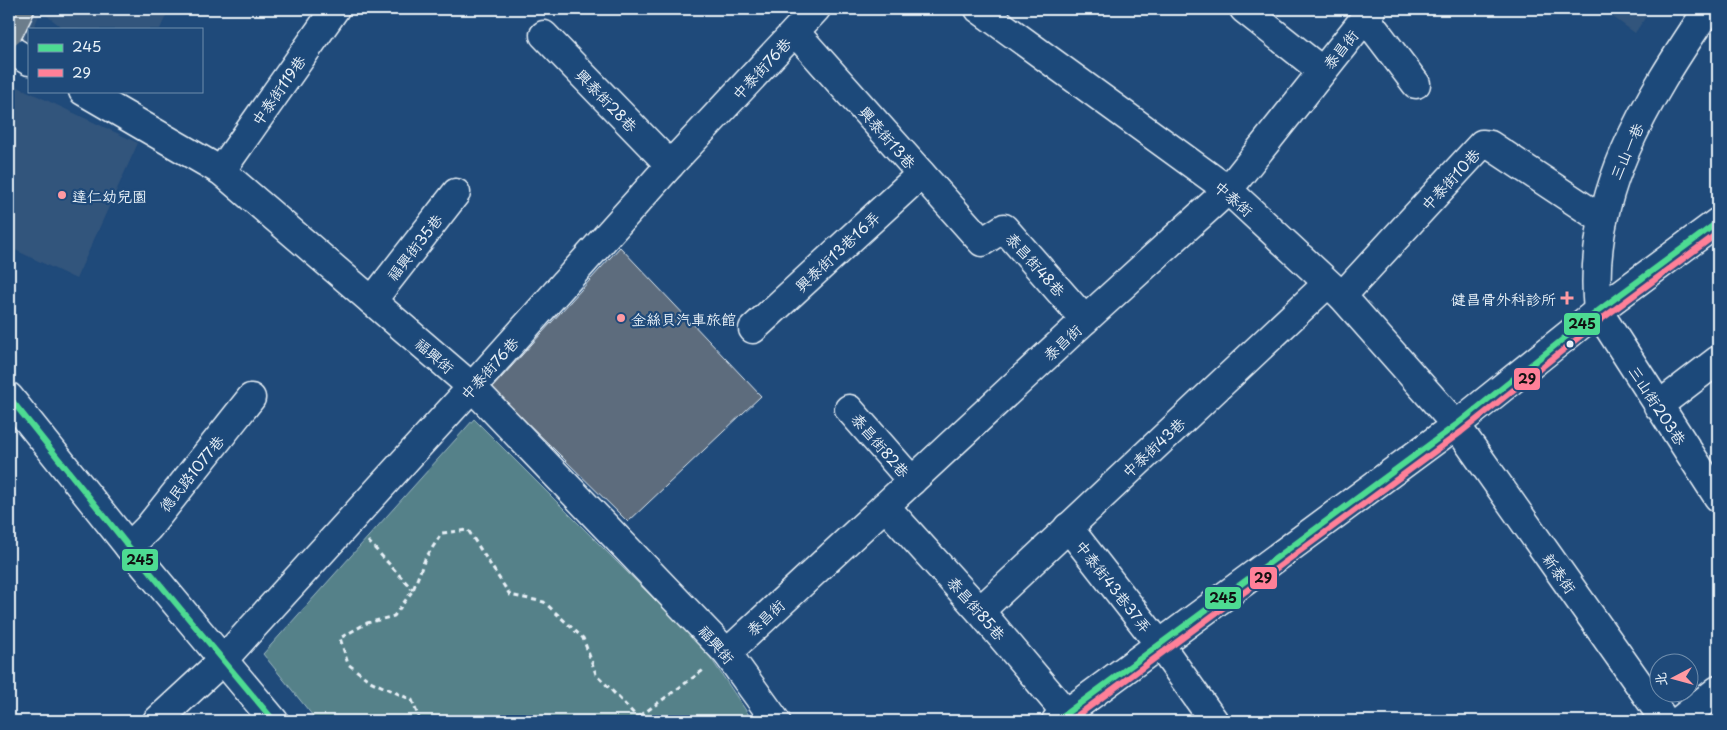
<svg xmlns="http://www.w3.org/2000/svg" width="1727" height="730" viewBox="0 0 1727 730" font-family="'Playpen Sans','LXGW WenKai TC',sans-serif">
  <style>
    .built { fill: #32547b }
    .green { fill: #558189; stroke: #9eb9c0 }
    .building { fill: #5d6c7d; stroke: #e8f1f8 }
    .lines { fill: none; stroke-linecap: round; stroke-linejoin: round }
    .minor-casing { stroke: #e8f1f8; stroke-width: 31 }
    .major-casing { stroke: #e8f1f8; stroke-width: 31 }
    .path { stroke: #e8f1f8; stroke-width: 3; stroke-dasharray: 5 4; stroke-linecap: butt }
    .minor { stroke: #1f4a7a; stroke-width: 28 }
    .major { stroke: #6c7d8b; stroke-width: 28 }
    .bus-1-casing { stroke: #1f4a7a; stroke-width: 10 }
    .bus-2-casing { stroke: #1f4a7a; stroke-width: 10 }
    .bus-1 { stroke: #4ddb92; stroke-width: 6 }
    .bus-2 { stroke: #ff8098; stroke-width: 6 }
    .poi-dot { fill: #ff9aa2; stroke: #1f4a7a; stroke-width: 2 }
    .bus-dot { fill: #e8f1f8; stroke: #1f4a7a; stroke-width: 2 }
    .labels { text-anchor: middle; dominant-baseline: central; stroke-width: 4.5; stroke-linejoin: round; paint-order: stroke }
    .street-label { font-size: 15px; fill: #e8f1f8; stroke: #1f4a7a }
    .poi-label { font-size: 15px; fill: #e8f1f8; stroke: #1f4a7a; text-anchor: start }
    .line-badge { stroke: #1f4a7a; stroke-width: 2 }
    .pale-badge-label { font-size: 14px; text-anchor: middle; font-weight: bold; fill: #111 }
  </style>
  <rect width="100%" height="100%" fill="#1f4a7a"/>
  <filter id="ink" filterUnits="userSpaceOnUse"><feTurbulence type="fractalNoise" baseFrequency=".02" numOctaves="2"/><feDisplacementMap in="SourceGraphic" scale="10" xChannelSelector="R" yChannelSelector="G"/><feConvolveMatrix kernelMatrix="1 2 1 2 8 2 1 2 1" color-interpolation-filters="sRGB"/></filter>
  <g filter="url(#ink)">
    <g class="built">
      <polygon points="9,9 169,9 160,29 64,29 41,11 33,29 29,29 29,38 9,82"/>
      <polygon points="1602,9 1651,9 1635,33"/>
      <polygon points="14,85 138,143 76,279 9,247 9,97"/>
    </g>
    <polygon class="green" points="474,419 706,651 753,721 317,721 263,654"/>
    <polygon class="building" points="620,247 761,396 628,522 492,388"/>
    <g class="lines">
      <defs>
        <g id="minor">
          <polyline points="979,9 1228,190 1342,296 1456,425 1665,721"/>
          <polyline points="1244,9 1322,71"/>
          <path d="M 1708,9 C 1646,101 1586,195 1598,311 L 1718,497"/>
          <polyline points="1365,17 1416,84"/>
          <polyline points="795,32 982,242 1004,228 1085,320"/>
          <polyline points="544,35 670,165"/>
          <polyline points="9,49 29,61"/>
          <polyline points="83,91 221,171 472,387 727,653 776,721"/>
          <polyline points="221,171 335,9"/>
          <polyline points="1342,296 1482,144 1490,145 1603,220"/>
          <polyline points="372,301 456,193"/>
          <polyline points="753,329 921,174"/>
          <polyline points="9,397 129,547 274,721"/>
          <polyline points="1658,406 1718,360"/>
          <polyline points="849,409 912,481"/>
          <polyline points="885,506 980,611 1066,713"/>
          <polyline points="1068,527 1160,645 1214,721"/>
          <polyline points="129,547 148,528 251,398"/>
          <polyline points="980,611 1327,284"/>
          <polyline points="727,653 1085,320 1228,190 1372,9"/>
          <polyline points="157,721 223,660 472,387 670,165 816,9"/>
          <polyline points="1056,721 1456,425 1598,311 1718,222"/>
          <polyline points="1679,721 1718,690"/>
        </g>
        <polyline id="major" points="9,31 20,9"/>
      </defs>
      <use href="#minor" class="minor-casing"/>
      <use href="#major" class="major-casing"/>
      <g class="path">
        <polyline points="368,541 413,590"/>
        <polyline points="420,721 412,700 370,681 348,664 340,638 367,623 394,616 413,590 425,559 442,533 468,530 510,595 544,602 583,638 596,674 638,718"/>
        <polyline points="550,721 553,719 555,721"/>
        <polyline points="633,721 705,669"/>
      </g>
      <use href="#minor" class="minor"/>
      <use href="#major" class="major"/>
      <defs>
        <g id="bus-1">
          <polyline points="9,397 129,547 274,721"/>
          <polyline points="1056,721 1456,425 1598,311 1718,222"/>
        </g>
        <polyline id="bus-2" points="1070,721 1461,432 1603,318 1718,233"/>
      </defs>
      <use href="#bus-1" class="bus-1-casing"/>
      <use href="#bus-2" class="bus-2-casing"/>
      <use href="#bus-1" class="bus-1"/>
      <use href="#bus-2" class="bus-2"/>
    </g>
  </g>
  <g class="poi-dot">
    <circle cx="62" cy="195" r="5"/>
    <path d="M1564.5 290.5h5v5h5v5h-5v5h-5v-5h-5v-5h5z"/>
    <circle cx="621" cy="318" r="5"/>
  </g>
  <circle class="bus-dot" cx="1570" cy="344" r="4.5"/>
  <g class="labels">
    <g class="street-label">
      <text transform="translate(1340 49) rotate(-51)">泰昌街</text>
      <text transform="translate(761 68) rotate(-47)">中泰街76巷</text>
      <text transform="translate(278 90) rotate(-55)">中泰街119巷</text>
      <text transform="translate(607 100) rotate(46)">興泰街28巷</text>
      <text transform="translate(888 137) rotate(49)">興泰街13巷</text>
      <text transform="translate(1626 151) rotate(-66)">三山一巷</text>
      <text transform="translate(1450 179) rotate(-47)">中泰街10巷</text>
      <text transform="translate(1234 198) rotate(41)">中泰街</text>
      <text transform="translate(414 247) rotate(-52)">福興街35巷</text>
      <text transform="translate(837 251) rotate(-43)">興泰街13巷16弄</text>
      <text transform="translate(1036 264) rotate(48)">泰昌街48巷</text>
      <text transform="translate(1062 342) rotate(-43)">泰昌街</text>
      <text transform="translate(435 355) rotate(41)">福興街</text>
      <text transform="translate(489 368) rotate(-48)">中泰街76巷</text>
      <text transform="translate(1658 405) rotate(57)">三山街203巷</text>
      <text transform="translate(881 445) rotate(49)">泰昌街82巷</text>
      <text transform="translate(1153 447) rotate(-43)">中泰街43巷</text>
      <text transform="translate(191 473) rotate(-51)">德民路1077巷</text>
      <text transform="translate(1560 573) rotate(55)">新泰街</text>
      <text transform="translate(1114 586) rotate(52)">中泰街43巷37弄</text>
      <text transform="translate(977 608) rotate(49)">泰昌街85巷</text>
      <text transform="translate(765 617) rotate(-43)">泰昌街</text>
      <text transform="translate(717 644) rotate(49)">福興街</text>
    </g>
    <g class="poi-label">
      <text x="72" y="195">達仁幼兒園</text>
      <text x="1556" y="298" text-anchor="end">健昌骨外科診所</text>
      <text x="631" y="318">金絲貝汽車旅館</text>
    </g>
  </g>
  <g class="line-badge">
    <rect x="1563" y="312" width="38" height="24" rx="5" fill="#4ddb92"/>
    <rect x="1513" y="367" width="28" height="24" rx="5" fill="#ff8098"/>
    <rect x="121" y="548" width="38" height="24" rx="5" fill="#4ddb92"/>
    <rect x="1249" y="566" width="29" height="24" rx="5" fill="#ff8098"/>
    <rect x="1204" y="586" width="38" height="24" rx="5" fill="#4ddb92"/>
  </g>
  <g class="pale-badge-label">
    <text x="1582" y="329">245</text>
    <text x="1527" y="384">29</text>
    <text x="140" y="565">245</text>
    <text x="1263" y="583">29</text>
    <text x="1223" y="603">245</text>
  </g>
  <rect width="1727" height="730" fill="none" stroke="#1f4a7a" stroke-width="30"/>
  <rect x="15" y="15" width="1697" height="700" fill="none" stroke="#e8f1f8" stroke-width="2" filter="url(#ink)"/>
  <rect x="28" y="28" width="175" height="65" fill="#1f4a7a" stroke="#6f8dac"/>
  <rect x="38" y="44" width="25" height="8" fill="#4ddb92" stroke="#6f8dac"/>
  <text x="72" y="52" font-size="15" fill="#e8f1f8">245</text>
  <rect x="38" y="69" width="25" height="8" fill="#ff8098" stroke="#6f8dac"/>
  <text x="72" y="78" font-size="15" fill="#e8f1f8">29</text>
  <g transform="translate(1674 678) rotate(264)"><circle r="24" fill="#1f4a7a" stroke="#6f8dac"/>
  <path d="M0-4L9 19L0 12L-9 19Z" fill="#ff9aa2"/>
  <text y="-8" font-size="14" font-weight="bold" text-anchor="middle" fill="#e8f1f8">北</text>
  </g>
</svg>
